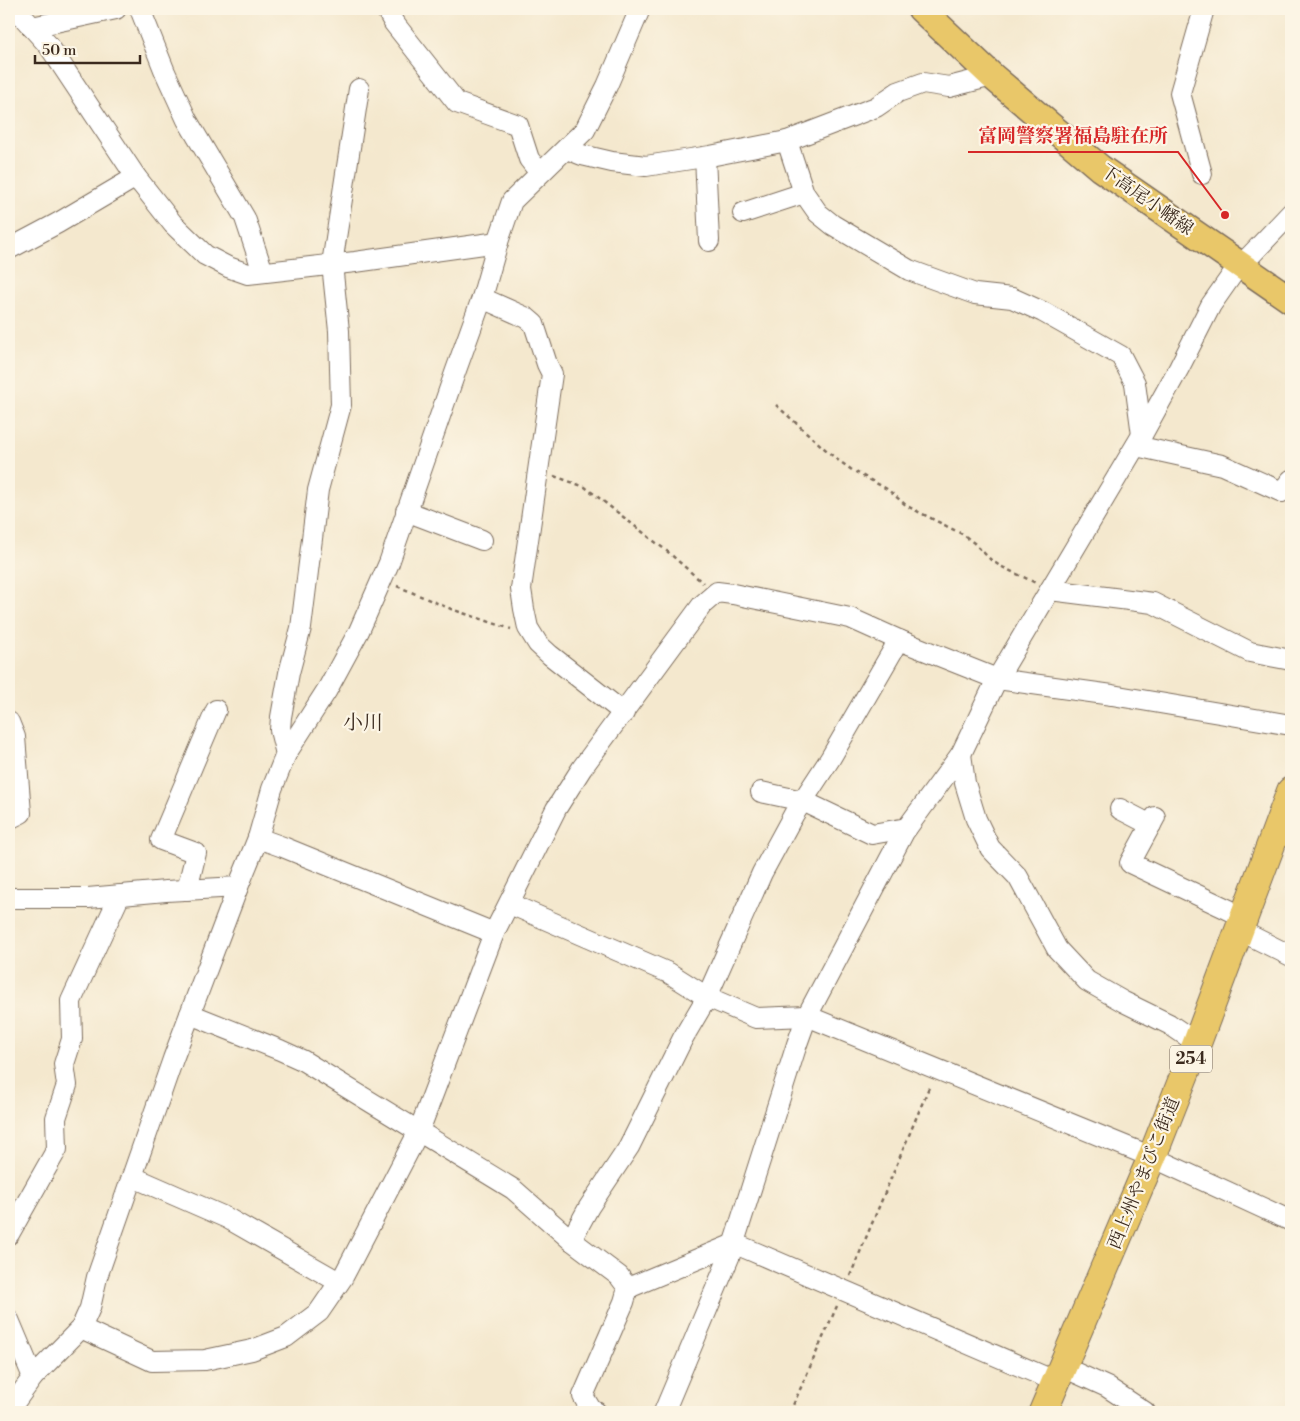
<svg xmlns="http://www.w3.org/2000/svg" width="1300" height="1421" viewBox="0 0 1300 1421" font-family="'Libre Bodoni','Noto Serif JP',serif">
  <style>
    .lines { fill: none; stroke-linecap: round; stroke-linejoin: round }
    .minor-casing { stroke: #7c6c5c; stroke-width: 22 }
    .major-casing { stroke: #7c6c5c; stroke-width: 29 }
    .highway-casing { stroke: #7c6c5c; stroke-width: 30 }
    .path { stroke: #7c6c5c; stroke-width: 2.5; stroke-dasharray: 4 4; stroke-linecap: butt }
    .minor { stroke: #fff; stroke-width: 20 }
    .major { stroke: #e9c769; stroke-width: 26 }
    .highway { stroke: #e9c769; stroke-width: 28 }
    .labels { text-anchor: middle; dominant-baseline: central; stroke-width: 4.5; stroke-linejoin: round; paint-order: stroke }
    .shield { fill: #fcf5e5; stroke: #75675a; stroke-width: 1 }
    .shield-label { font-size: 16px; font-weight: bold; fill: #3b2a1e }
    .street-label { font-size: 18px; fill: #3b2a1e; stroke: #fcf5e5 }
    .quarter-label { font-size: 20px; fill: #3b2a1e; stroke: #fcf5e5 }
    .leader { fill: none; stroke: #d62828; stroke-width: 2 }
    .callout-dot { fill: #d62828; stroke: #fcf5e5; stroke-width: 2 }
    .callout-label { font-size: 19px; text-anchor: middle; font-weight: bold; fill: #d62828; stroke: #fcf5e5; stroke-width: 4.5; stroke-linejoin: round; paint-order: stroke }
  </style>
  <rect width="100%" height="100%" fill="#fcf5e5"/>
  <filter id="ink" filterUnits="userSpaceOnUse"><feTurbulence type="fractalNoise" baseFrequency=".02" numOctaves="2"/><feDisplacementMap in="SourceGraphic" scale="10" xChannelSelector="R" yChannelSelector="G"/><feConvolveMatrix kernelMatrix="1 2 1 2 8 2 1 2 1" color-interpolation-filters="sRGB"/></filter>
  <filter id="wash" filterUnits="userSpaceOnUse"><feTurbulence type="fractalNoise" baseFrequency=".0096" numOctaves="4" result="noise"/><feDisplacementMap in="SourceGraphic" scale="20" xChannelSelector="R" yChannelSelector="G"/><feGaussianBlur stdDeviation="1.12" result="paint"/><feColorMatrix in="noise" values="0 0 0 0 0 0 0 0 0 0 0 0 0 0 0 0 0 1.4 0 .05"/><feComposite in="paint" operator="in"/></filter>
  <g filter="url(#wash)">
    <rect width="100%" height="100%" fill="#f4e8ce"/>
  </g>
  <g filter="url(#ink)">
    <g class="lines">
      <defs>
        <g id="minor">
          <polyline points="18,9 23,17 49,46 136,177 173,224 205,255 228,267 248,274 355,262 498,242"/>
          <polyline points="140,9 165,72 187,120 245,218 263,272"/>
          <polyline points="386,9 394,23 457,103 518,125 529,159 540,173"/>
          <polyline points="32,27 116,9"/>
          <polyline points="787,141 804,193 818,213 833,225 909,270 975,294 1012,298 1043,312 1121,356 1135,383 1142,435"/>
          <polyline points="567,149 582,155 612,162 646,166 710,156 787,141 876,107 898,92 923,83 949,87 992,76"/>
          <polyline points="705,157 709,241"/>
          <polyline points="1202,174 1180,93 1204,9"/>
          <polyline points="743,213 804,193"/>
          <polyline points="9,249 58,223 136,177"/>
          <polyline points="482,298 527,318 534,324 547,364 552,374 521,589 524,609 528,628 538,644 550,655 624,713"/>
          <polyline points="1136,446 1222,465 1282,492 1291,480"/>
          <polyline points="406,511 482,540"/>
          <polyline points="1050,590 1153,603 1250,652 1291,660"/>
          <polyline points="9,722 15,737 21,813 9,819"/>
          <polyline points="286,754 280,730 281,717 289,673 301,628 318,490 341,405 339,331 332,264 359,89"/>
          <polyline points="961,754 965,783 976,819 990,848 1018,877 1057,949 1087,981 1124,1002 1169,1024 1197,1043"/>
          <polyline points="761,792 803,801 872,834 907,828"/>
          <polyline points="1120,809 1151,825"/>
          <polyline points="1155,817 1130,863 1244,917"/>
          <polyline points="258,838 283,847 494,933"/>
          <polyline points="187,890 196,853 161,840 216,710"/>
          <polyline points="9,898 88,898 166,891 238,887"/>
          <polyline points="510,904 669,973 707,997 756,1018 807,1016 1152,1157 1291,1221"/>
          <polyline points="1239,930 1291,956"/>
          <polyline points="190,1014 280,1050 302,1060 513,1189 571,1240 619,1276 628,1288 624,1302 583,1396 592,1411 596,1412"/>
          <polyline points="133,1177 227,1218 339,1282"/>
          <polyline points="9,1234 57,1149 56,1118 67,1085 64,1064 72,1039 71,1001 120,895"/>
          <polyline points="571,1240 589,1207 629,1147 683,1038 707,997 762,873 794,814 830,759 899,640"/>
          <polyline points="628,1288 734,1244 745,1248 1057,1382"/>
          <polyline points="9,1320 33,1377"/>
          <polyline points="81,1328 152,1361 205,1360 252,1350 286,1337 319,1312 343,1277 419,1131 494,933 556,809 582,768 702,605 717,592 733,594 850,618 899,640 997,679 1112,695 1291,725"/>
          <polyline points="1063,1367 1107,1387 1145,1412"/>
          <polyline points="9,1410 33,1377 81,1328 90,1308 97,1277 173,1059 238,887 258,838 272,789 286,754 327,690 359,631 389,563 455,373 482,298 498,242 512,201 585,130 607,86 640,9"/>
          <polyline points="664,1412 730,1255 797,1044 807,1016 904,832 961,754 997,679 1142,435 1179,368 1211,305 1239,265 1250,256 1291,213"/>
        </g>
        <polyline id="major" points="921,9 992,76 1100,168 1291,300"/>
        <polyline id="highway" points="1043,1412 1152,1157 1197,1043 1291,791"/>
      </defs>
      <use href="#minor" class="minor-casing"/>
      <use href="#major" class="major-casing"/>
      <use href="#highway" class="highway-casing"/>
      <g class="path">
        <polyline points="776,405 835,458 852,470 887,489 907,506 964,535 974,543 991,560 1000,566 1036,583"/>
        <polyline points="554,476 585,487 668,552 703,583"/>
        <polyline points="397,586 451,609 511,629"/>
        <polyline points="850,1276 930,1085"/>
        <polyline points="790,1412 837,1306"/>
      </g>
      <use href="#minor" class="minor"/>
      <use href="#major" class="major"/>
      <use href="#highway" class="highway"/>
    </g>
  </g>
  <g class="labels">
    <rect class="shield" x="1170" y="1045.5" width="42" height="27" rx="4"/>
    <g class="shield-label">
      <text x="1191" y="1059">254</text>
    </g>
    <g class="street-label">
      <text transform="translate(1147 200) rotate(35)">下高尾小幡線</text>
      <text transform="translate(1144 1173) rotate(-68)">西上州やまびこ街道</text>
    </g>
    <g class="quarter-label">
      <text x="363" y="723">小川</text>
    </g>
  </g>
  <path class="leader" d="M1225 215L1178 152H968"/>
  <circle class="callout-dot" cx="1225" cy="215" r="5"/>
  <g class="callout-label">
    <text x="1073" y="142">富岡警察署福島駐在所</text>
  </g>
  <rect width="1300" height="1421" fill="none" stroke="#fcf5e5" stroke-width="30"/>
  <path d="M35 55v8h105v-8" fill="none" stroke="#3b2a1e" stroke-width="2.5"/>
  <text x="42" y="55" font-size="15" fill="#3b2a1e" stroke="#fcf5e5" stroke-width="4" paint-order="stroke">50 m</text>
</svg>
